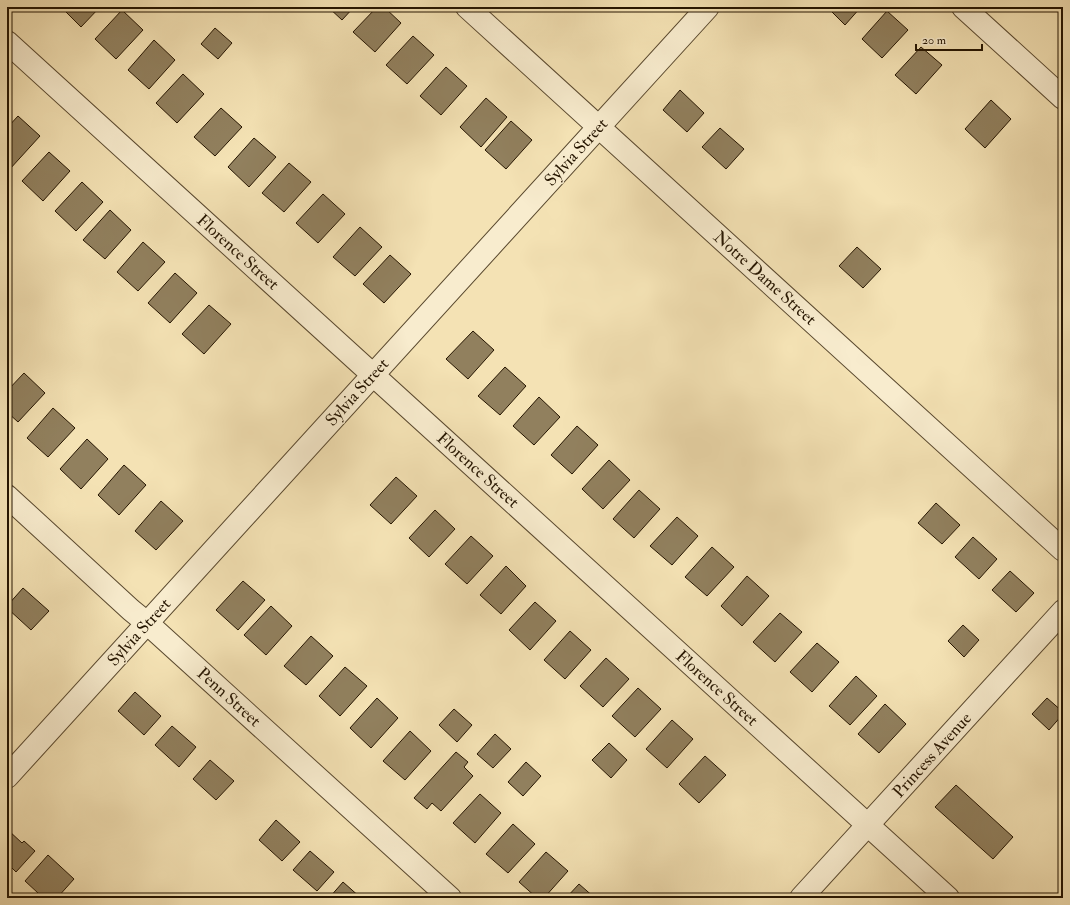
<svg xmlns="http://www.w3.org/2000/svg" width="1070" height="905" viewBox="0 0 1070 905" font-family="'IM FELL Double Pica',serif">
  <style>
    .building { fill: #91805e; stroke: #251501 }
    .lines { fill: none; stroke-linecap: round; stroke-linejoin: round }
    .street-casing { stroke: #59482e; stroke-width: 24 }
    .street { stroke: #f8ecce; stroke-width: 22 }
    .labels { text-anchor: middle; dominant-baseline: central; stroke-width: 3; stroke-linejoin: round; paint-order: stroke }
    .street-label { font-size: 17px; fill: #251501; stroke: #f8ecce }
  </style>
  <rect width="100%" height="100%" fill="#f4e2b4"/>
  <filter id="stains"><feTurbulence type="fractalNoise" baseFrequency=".005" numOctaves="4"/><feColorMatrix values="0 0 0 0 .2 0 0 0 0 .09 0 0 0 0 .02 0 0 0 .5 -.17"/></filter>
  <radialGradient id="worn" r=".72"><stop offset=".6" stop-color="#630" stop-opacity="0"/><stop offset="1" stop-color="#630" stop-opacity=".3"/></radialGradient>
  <g class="building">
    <polygon points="61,7 100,7 81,27"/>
    <polygon points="328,7 354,7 342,20"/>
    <polygon points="377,7 384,7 401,23 375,52 353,32"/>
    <polygon points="827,7 861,7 845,25"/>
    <polygon points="122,10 143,30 116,59 95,39"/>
    <polygon points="887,11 908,30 882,58 862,39"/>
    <polygon points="215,28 232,43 218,59 201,44"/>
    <polygon points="413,36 434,55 407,84 386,65"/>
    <polygon points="154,40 175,60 149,89 128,70"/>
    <polygon points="921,47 942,65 916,94 895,75"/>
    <polygon points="446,67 467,86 441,115 420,96"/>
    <polygon points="183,74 204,94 177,123 156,103"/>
    <polygon points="680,90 704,113 687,132 663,110"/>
    <polygon points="486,98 507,117 481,147 460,127"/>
    <polygon points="991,100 1011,119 985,148 965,129"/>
    <polygon points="221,108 242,127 215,156 194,137"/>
    <polygon points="18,116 40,136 9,170 7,168 7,128"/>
    <polygon points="511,121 532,140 506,169 485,150"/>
    <polygon points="720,128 744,149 726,169 702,147"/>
    <polygon points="254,138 276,157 249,187 228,167"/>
    <polygon points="49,152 70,171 43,201 22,181"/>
    <polygon points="289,163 311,182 284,212 262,193"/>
    <polygon points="82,182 103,202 76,231 55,211"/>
    <polygon points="323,194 345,214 318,243 296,223"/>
    <polygon points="110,210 131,230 105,259 83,240"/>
    <polygon points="360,227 382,247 355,276 333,257"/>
    <polygon points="143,242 165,262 138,291 117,272"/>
    <polygon points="857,247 881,269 863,288 839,266"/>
    <polygon points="390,255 411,274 384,303 363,284"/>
    <polygon points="175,273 197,293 170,323 148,303"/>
    <polygon points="209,305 231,324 204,354 182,334"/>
    <polygon points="473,331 494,350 468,379 446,359"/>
    <polygon points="505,367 526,386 500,415 478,396"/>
    <polygon points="24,373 45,393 18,422 7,412 7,391"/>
    <polygon points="539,397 560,417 534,445 513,426"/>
    <polygon points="53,408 75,428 48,457 27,438"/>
    <polygon points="577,426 598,445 572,474 551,455"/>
    <polygon points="87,439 108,459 81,489 60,469"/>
    <polygon points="609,460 630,480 603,509 582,489"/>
    <polygon points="124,465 146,485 119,515 98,495"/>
    <polygon points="396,477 417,496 391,524 370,505"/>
    <polygon points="639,490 660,509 634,538 613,519"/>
    <polygon points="161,501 183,521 156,550 135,531"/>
    <polygon points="936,503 960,525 942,544 918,523"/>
    <polygon points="435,510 455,529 429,557 409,538"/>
    <polygon points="677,517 698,536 672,565 650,546"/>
    <polygon points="471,536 493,556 467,584 445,564"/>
    <polygon points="973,537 997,559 979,579 955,557"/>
    <polygon points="712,547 734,567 707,596 685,577"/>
    <polygon points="506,566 526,586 501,614 480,595"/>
    <polygon points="1010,571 1034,593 1016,612 992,590"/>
    <polygon points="7,574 12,578 7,583"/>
    <polygon points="747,576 769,596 742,626 721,606"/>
    <polygon points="243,581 265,600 238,630 216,610"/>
    <polygon points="23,588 49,611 31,630 7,608 7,606"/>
    <polygon points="535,602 556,621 530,650 509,630"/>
    <polygon points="271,606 292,626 266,655 244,635"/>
    <polygon points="780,613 802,632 775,662 753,642"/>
    <polygon points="963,625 979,640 964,657 948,641"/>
    <polygon points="570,631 591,650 565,679 544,660"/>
    <polygon points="311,636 333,656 306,685 284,666"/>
    <polygon points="817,643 839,662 812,692 790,672"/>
    <polygon points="606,658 629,679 603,707 580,686"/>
    <polygon points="345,667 367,686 340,716 319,696"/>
    <polygon points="856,676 877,696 850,725 829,706"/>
    <polygon points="638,688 661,709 635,737 612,716"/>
    <polygon points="135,692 161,716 144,735 118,711"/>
    <polygon points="377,698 398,718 371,748 350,728"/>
    <polygon points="1047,698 1063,712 1063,714 1049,730 1032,714"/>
    <polygon points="885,704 906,724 879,753 858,734"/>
    <polygon points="454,709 472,725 457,742 439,725"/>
    <polygon points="672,720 693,739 667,768 646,749"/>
    <polygon points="172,726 196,747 179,767 155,745"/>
    <polygon points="410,731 431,751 405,780 383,761"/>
    <polygon points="495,734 511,749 493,768 477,754"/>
    <polygon points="609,743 627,760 611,778 592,760"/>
    <polygon points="456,752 468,762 464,767 473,776 441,811 432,803 427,809 414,798"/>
    <polygon points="705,756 726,775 699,803 679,784"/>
    <polygon points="210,760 234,781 216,800 193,779"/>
    <polygon points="526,762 541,776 523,796 508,782"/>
    <polygon points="956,785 1013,837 993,859 935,807"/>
    <polygon points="480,794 501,813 475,843 453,823"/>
    <polygon points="276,820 300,842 282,861 259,840"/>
    <polygon points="513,824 535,844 508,873 486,854"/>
    <polygon points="8,830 22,843 24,841 35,851 16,872 7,863 7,831"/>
    <polygon points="310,851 334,872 317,891 293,870"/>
    <polygon points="546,852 568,871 544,898 537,898 519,882"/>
    <polygon points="48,855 74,879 57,898 34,898 38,893 25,881"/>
    <polygon points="343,882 361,898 329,898"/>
    <polygon points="579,884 595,898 566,898"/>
  </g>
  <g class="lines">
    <defs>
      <g id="street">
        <polyline points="467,7 1063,550"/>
        <polyline points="963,7 1063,98"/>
        <polyline points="7,42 948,898"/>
        <polyline points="7,496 131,610 147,623 450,898"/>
        <polyline points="7,777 708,7"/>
        <polyline points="801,898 1063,611"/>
      </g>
    </defs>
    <use href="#street" class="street-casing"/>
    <use href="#street" class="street"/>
  </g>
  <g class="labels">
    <g class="street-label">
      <text transform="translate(576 152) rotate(-48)">Sylvia Street</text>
      <text transform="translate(238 252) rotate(42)">Florence Street</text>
      <text transform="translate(765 278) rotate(42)">Notre Dame Street</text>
      <text transform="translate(357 392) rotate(-48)">Sylvia Street</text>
      <text transform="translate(478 470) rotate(42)">Florence Street</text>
      <text transform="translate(139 632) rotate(-48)">Sylvia Street</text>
      <text transform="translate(717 688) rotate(42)">Florence Street</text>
      <text transform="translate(229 697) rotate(42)">Penn Street</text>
      <text transform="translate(932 755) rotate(-48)">Princess Avenue</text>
    </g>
  </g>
  <rect width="1070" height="905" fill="none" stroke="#f4e2b4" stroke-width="24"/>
  <rect x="8" y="8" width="1054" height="889" fill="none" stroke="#251501" stroke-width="2"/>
  <rect x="12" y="12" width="1046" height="881" fill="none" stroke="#251501"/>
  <path d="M916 44v6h66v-6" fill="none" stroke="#251501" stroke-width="2"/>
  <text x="922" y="44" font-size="12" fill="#251501" stroke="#f8ecce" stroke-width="3" paint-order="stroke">20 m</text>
  <rect width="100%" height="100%" filter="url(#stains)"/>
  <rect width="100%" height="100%" fill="url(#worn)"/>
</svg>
